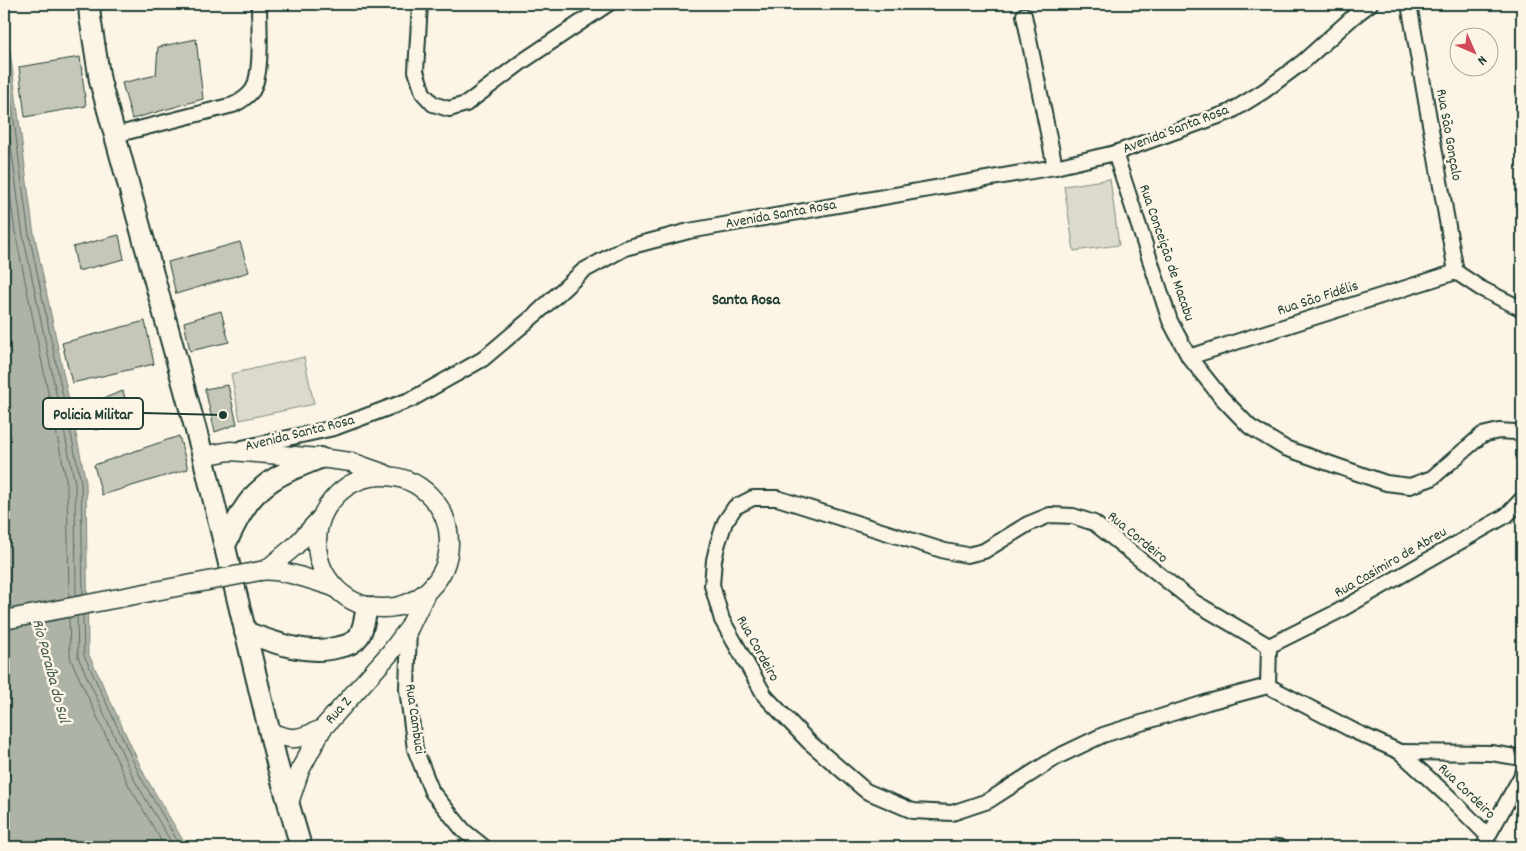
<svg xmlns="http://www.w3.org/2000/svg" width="1526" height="851" viewBox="0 0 1526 851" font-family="Dekko,sans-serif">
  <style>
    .green { fill: #dcdacc; stroke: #7e8c80 }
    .water { fill: #aeb3a7; stroke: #758479 }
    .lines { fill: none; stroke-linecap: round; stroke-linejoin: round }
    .shore { stroke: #586c62; stroke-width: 1 }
    .building { fill: #c5c7b9; stroke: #1f3d34 }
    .minor-casing { stroke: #1f3d34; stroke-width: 18 }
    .tertiary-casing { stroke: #1f3d34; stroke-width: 21 }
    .secondary-casing { stroke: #1f3d34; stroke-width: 24 }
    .minor { stroke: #fcf5e5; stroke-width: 14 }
    .tertiary { stroke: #fcf5e5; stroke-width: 18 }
    .secondary { stroke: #fcf5e5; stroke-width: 20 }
    .tertiary-bridge-casing { stroke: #1f3d34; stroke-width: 21; stroke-linecap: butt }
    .tertiary-bridge { stroke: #fcf5e5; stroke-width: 18 }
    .labels { text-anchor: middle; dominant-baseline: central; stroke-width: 5; stroke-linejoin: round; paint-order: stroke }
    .street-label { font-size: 15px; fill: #1f3d34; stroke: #fcf5e5 }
    .neighbourhood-label { font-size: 16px; font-weight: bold; fill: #1f3d34; stroke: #fcf5e5 }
    .water-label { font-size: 16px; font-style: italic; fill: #435a51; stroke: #fcf5e5 }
    .leader { fill: none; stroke: #1f3d34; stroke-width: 2 }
    .callout-dot { fill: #1f3d34; stroke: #fcf5e5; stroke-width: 2 }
    .callout { fill: #fcf5e5; stroke: #1f3d34; stroke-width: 2 }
    .callout-label { font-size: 16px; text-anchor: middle; font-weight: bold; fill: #1f3d34 }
  </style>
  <rect width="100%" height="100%" fill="#fcf5e5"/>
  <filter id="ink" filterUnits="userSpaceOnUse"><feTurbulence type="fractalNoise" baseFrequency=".02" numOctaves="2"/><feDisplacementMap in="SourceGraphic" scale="10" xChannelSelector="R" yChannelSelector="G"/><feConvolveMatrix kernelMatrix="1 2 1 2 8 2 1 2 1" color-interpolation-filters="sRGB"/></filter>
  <g filter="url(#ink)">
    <g class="green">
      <polygon points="1110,179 1119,245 1074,251 1064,186"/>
      <polygon points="304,357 314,404 240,420 231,374"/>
    </g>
    <polygon class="water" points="4,5 33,228 86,482 88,653 145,776 187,847 4,847"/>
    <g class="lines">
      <g class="shore">
        <polyline points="4,44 28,229 81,482 83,595"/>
        <polyline points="4,92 22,230 75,483 76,596"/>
        <polyline points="4,150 15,232 67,484 69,597"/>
        <polyline points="83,615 84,655 141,778 181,847"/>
        <polyline points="77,616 78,657 135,781 174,847"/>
        <polyline points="69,618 70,654 71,660 128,784 165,847"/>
      </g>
    </g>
    <g class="building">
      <polygon points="196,39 203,99 132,119 122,83 156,75 158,47"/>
      <polygon points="80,57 86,106 25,117 19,67"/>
      <polygon points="119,235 124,259 78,271 73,247"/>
      <polygon points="240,242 249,272 176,294 168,262"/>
      <polygon points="221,311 229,342 190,351 184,322"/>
      <polygon points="145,321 154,364 72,383 62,343"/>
      <polygon points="228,385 237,424 215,432 205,389"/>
      <polygon points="123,391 131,421 95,430 89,404"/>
      <polygon points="179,436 188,469 102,495 94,465"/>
    </g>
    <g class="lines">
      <defs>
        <g id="minor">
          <polyline points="420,4 416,71 423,93 433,104 449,109 466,104 523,61 608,4"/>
          <polyline points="1409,4 1456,272"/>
          <polyline points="1024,15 1055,167"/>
          <path d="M 115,135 L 233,105 C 240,102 247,97 252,91 C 263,74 259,25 259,4"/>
          <polyline points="1115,153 1170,321 1189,357 1221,397 1250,427 1285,448 1386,483 1410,486 1432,478 1482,435 1499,431 1515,432 1522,436"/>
          <polyline points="1456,272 1480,288 1522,309"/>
          <polyline points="1189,357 1456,272"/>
          <polyline points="242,448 334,428 412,399 483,359 536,314 583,271 625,248 689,231 1055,167 1115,153 1230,112 1264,91 1304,61 1353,17 1370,4"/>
          <polyline points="409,628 407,689 415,749 432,792 464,831 484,847"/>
          <polyline points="1269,646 1194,602 1094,523 1073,516 1050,515 1028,524 984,551 967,555 945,551 777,498 753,498 735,507 725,522 718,543 714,560 712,585 722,620 765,696 809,742 866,791 913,811 952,813 988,801 1057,757 1103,735 1208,702 1268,686 1354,731 1400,752 1449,797 1488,836"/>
          <polyline points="1269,646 1337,612 1507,515 1522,499"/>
          <polyline points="1268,686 1269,646"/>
          <polyline points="1400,752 1491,753 1522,758"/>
          <polyline points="1277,847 1279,847"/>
          <polyline points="1484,847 1488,836 1522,775"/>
        </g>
        <g id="tertiary">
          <polyline points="203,456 230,451 320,458 351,462 385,474"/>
          <circle cx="383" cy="542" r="66"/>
          <polyline points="266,570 295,546 320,519"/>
          <path d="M 260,571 C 280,568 314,581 334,587"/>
          <path d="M 270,732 C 294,742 299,739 322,729"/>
          <polyline points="288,806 300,770 322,729 390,653 409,628 426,593"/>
        </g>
        <g id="secondary">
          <polyline points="89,4 90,17 100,81 203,456 278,767 301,847"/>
          <path d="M 225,545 C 235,525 244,503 261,489 C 277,474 300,466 320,458"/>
          <path d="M 245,632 C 276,643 307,656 339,647 C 347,646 354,643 359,636 C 364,628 365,616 367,607"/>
        </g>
      </defs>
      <use href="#minor" class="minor-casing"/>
      <use href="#tertiary" class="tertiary-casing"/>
      <use href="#secondary" class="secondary-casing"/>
      <use href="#minor" class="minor"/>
      <use href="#tertiary" class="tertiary"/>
      <use href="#secondary" class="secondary"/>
      <defs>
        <polyline id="tertiary-bridge" points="4,620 260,571"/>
      </defs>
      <use href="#tertiary-bridge" class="tertiary-bridge-casing"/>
      <use href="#tertiary-bridge" class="tertiary-bridge"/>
    </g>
  </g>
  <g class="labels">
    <g class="street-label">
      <text transform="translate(1176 130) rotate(-21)">Avenida Santa Rosa</text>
      <text transform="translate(1448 135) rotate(80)">Rua São Gonçalo</text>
      <text transform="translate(781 215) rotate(-10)">Avenida Santa Rosa</text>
      <text transform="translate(1166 253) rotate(71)">Rua Conceição de Macabu</text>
      <text transform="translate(1318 299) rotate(-18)">Rua São Fidélis</text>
      <text transform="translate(300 434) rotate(-14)">Avenida Santa Rosa</text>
      <text transform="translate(1137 538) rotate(39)">Rua Cordeiro</text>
      <text transform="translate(1391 563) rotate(-30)">Rua Casimiro de Abreu</text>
      <text transform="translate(757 649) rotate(61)">Rua Cordeiro</text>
      <text transform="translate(339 711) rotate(-48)">Rua Z</text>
      <text transform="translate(414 719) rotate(82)">Rua Cambuci</text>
      <text transform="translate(1466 792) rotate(44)">Rua Cordeiro</text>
    </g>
    <g class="neighbourhood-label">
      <text x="746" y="300">Santa Rosa</text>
    </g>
    <g class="water-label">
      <text transform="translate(50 671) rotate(75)">Rio Paraíba do Sul</text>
    </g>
  </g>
  <path class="leader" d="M223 415L143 413"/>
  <circle class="callout-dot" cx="223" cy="415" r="5"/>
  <rect class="callout" x="43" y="398" width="100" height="31" rx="5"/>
  <g class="callout-label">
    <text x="93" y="419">Policia Militar</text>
  </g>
  <rect width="1526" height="851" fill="none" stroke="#fcf5e5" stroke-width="20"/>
  <rect x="10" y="10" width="1506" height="831" fill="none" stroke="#1f3d34" stroke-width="2" filter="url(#ink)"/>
  <g transform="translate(1474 52) rotate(135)"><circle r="24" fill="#fcf5e5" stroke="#a4ab9e"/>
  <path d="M0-4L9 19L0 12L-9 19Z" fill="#d1495b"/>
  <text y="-8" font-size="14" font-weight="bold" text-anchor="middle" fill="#1f3d34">N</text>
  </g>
</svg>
